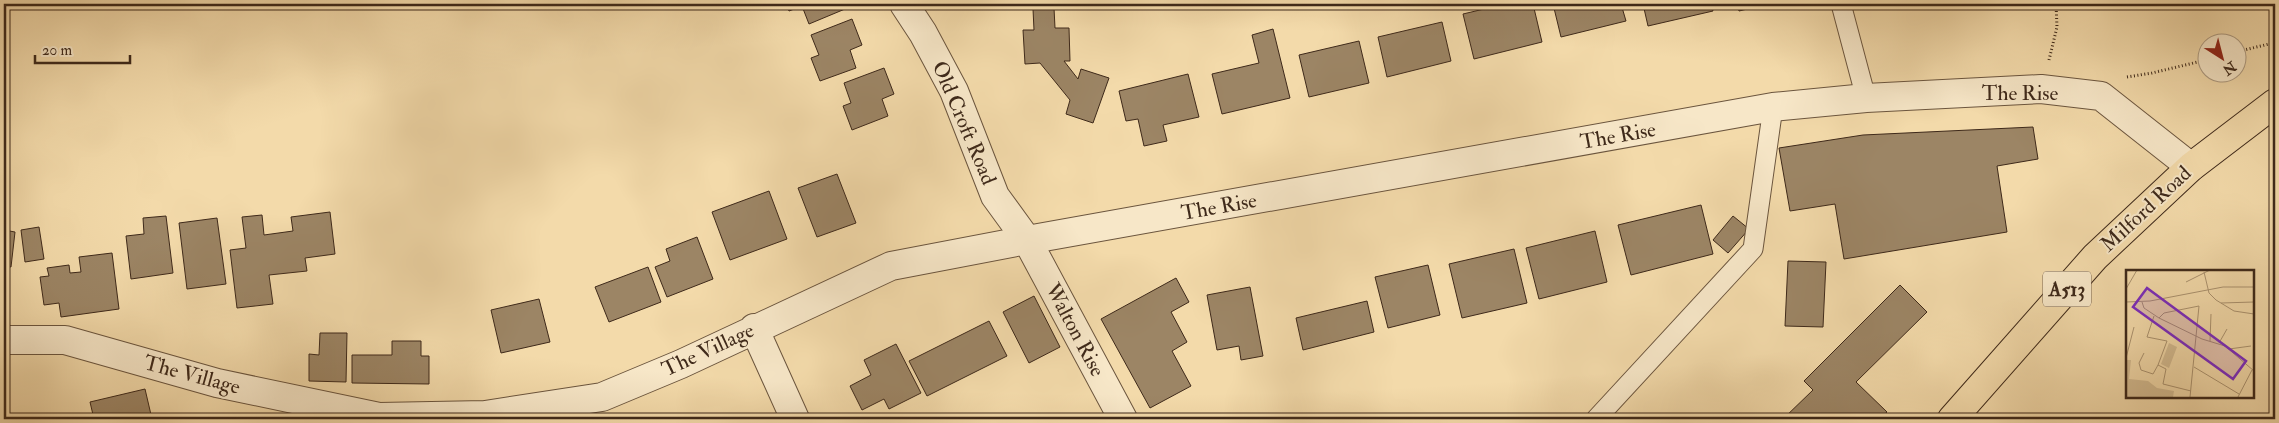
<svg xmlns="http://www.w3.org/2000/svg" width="2279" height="423" font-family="'IM FELL Double Pica',serif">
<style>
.building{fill:#9c8565;stroke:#3e291a}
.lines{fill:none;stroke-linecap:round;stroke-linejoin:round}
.service-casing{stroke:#6b553e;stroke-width:21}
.minor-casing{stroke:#6b553e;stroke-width:30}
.tertiary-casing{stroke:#6b553e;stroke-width:30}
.trunk-casing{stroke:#3e291a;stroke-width:30}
.path{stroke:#3e291a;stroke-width:3;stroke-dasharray:1 2.5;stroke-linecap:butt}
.service{stroke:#f7e7c8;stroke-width:19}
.minor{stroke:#f7e7c8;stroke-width:28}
.tertiary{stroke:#f7e7c8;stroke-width:28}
.trunk{stroke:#f3daaa;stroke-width:28}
.labels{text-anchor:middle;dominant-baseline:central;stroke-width:4;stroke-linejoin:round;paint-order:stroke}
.shield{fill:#f7e7c8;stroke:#76624e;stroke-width:1}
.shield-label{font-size:20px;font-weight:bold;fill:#3e291a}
.street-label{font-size:21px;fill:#3e291a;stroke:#f7e7c8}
.inset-road{fill:none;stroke:#ab9370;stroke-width:1}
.view{fill:#7b2cbf;fill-opacity:0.15;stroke:#7b2cbf;stroke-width:2.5}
.inset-edge{fill:none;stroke:#3e291a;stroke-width:2.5}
</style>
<rect width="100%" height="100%" fill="#f3daaa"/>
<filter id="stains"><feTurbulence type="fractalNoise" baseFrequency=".004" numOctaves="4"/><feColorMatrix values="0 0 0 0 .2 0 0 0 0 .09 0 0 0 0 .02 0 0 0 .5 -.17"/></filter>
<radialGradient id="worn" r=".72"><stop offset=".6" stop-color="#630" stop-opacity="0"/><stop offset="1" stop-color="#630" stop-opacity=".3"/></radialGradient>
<path class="building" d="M786,4H843L845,9L809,24L802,6L789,11Z
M1505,4H1533L1542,42L1474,59L1463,14Z
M1553,4H1621L1626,21L1561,37Z
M1643,4H1711L1713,11L1648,26Z
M1737,4H1768L1739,11Z
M1054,8L1055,28H1069L1070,61H1064L1078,79L1081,69L1109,78L1093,123L1066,114L1070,100L1040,63L1025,64L1023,30H1034L1033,9Z
M852,19L862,45L850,50L856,68L820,81L811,58L819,55L811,35Z
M1442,22L1451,61L1387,77L1378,37Z
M1273,29L1290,98L1222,114L1212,74L1259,63L1252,35Z
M1359,41L1369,83L1309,97L1299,55Z
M884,68L894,94L882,99L888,116L852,130L843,106L851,103L844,83Z
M1188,74L1199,117L1163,125L1167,141L1144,146L1138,119L1126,121L1119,91Z
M2033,127L2038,159L1997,166L2007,232L1844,259L1835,204L1790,211L1779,148L1863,135Z
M837,174L856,223L817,237L798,188Z
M769,191L787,239L730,260L712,212Z
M1701,205L1713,254L1631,275L1618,225Z
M330,212L335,254L305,258L307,271L269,275L273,304L237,308L230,250L246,248L242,217L262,215L264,235L293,231L291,217Z
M166,216L173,273L131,279L126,236L144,234L143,218Z
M1733,216L1749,229L1728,253L1713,240Z
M217,218L226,284L187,289L179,223Z
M39,227L44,259L25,262L21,230Z
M4,230L15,232L11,267L4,266Z
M1595,231L1607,282L1539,299L1526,248Z
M697,237L713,279L667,297L655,267L670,261L666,249Z
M1514,249L1527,303L1462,318L1449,264Z
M112,253L119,309L61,317L59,303L44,305L40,277L49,276L47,268L69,265L70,273L81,272L79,257Z
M1788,261L1826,262L1823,327L1785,326Z
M1428,265L1440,315L1388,328L1375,277Z
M648,267L661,302L609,322L595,287Z
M1176,278L1189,302L1171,312L1187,342L1172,351L1191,386L1150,408L1101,319Z
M1900,285L1927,312L1856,382L1887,412L1879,419H1783L1813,390L1804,381Z
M1250,287L1263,356L1241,360L1239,346L1217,350L1207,295Z
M1034,296L1060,347L1029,363L1003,312Z
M539,299L550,342L501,353L491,310Z
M1367,301L1374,332L1303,350L1296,318Z
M989,321L1007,356L927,396L909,361Z
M320,333H347L346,382L309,381V354L319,355Z
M392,341H421V356H429V384L352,383V355H392Z
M896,344L921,393L889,409L884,399L862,410L850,386L871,375L864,360Z
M145,389L152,419H94L90,402Z"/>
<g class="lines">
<defs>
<path id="service" d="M1841,4L1866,98
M1596,419L1753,249L1773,107"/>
<path id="minor" d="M754,328L795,419
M4,340H65L217,383L379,417L485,415L602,397L681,364L891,266L1027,240L1123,419"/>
<path id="tertiary" d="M904,4L923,33L954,91L995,196L1027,240L1773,107L1866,98L2041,89L2101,96L2191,167"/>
<path id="trunk" d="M1952,419L2095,257L2191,167L2275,103"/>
</defs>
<use href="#service" class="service-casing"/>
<use href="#minor" class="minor-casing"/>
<use href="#tertiary" class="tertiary-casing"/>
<use href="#trunk" class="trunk-casing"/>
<path class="path" d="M2236,52L2269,44L2275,40
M2049,60L2057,27L2056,4
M2127,77L2152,73L2206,60"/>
<use href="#service" class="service"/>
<use href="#minor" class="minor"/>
<use href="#tertiary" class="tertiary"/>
<use href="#trunk" class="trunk"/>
</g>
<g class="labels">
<rect class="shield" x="2043" y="271.5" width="48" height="35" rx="4"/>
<g class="shield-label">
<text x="2067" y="289">A513</text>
</g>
<g class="street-label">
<text x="2020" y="93">The Rise</text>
<text transform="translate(964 123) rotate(67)">Old Croft Road</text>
<text transform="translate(1618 136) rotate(-10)">The Rise</text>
<text transform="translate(1219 207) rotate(-10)">The Rise</text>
<text transform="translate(2146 209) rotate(-43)">Milford Road</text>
<text transform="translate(1075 330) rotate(62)">Walton Rise</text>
<text transform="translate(708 350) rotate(-25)">The Village</text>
<text transform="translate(192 375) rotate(15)">The Village</text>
</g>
</g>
<g transform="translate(2126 270)">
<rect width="128" height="128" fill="#f3daaa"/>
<path d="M43,73L51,77L43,98L35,94ZM0,90H5L3,109L22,111L31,118L48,121L47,127H0Z" fill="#d4bc92"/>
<path class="inset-road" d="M78,2L83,23L90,30L108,41L128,44M60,12L84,0M0,19L11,0M0,32L24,31L97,17H128M16,32L18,38L33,48L76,69L99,76L128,101M95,33L128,32M28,46L21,67L41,71L32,95L40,99L37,114L65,121M33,48L38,43L73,36L64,127M84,71L85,44M93,73L101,59M103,79L125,76M18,83L13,93L15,100L27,104L32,95M0,88L8,57M68,97L113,124M112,127L126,100"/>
<path class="view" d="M21,18L120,91L107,109L7,37Z"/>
<rect width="128" height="128" class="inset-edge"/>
</g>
<rect width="2279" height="423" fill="none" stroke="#f3daaa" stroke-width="20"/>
<rect x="5" y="5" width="2269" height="413" fill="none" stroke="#3e291a" stroke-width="2.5"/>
<rect x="10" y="10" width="2259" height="403" fill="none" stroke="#3e291a"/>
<g transform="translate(2222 58) rotate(144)"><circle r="24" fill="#f7e7c8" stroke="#ad9b82"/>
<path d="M0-4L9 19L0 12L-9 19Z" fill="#8f2418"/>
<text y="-8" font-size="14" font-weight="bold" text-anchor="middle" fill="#3e291a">N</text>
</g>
<path d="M35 55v8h95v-8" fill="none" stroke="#3e291a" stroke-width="2.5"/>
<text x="42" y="55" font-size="15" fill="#3e291a" stroke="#f7e7c8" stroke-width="4" paint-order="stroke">20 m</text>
<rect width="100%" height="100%" filter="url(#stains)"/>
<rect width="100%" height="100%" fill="url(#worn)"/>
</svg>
